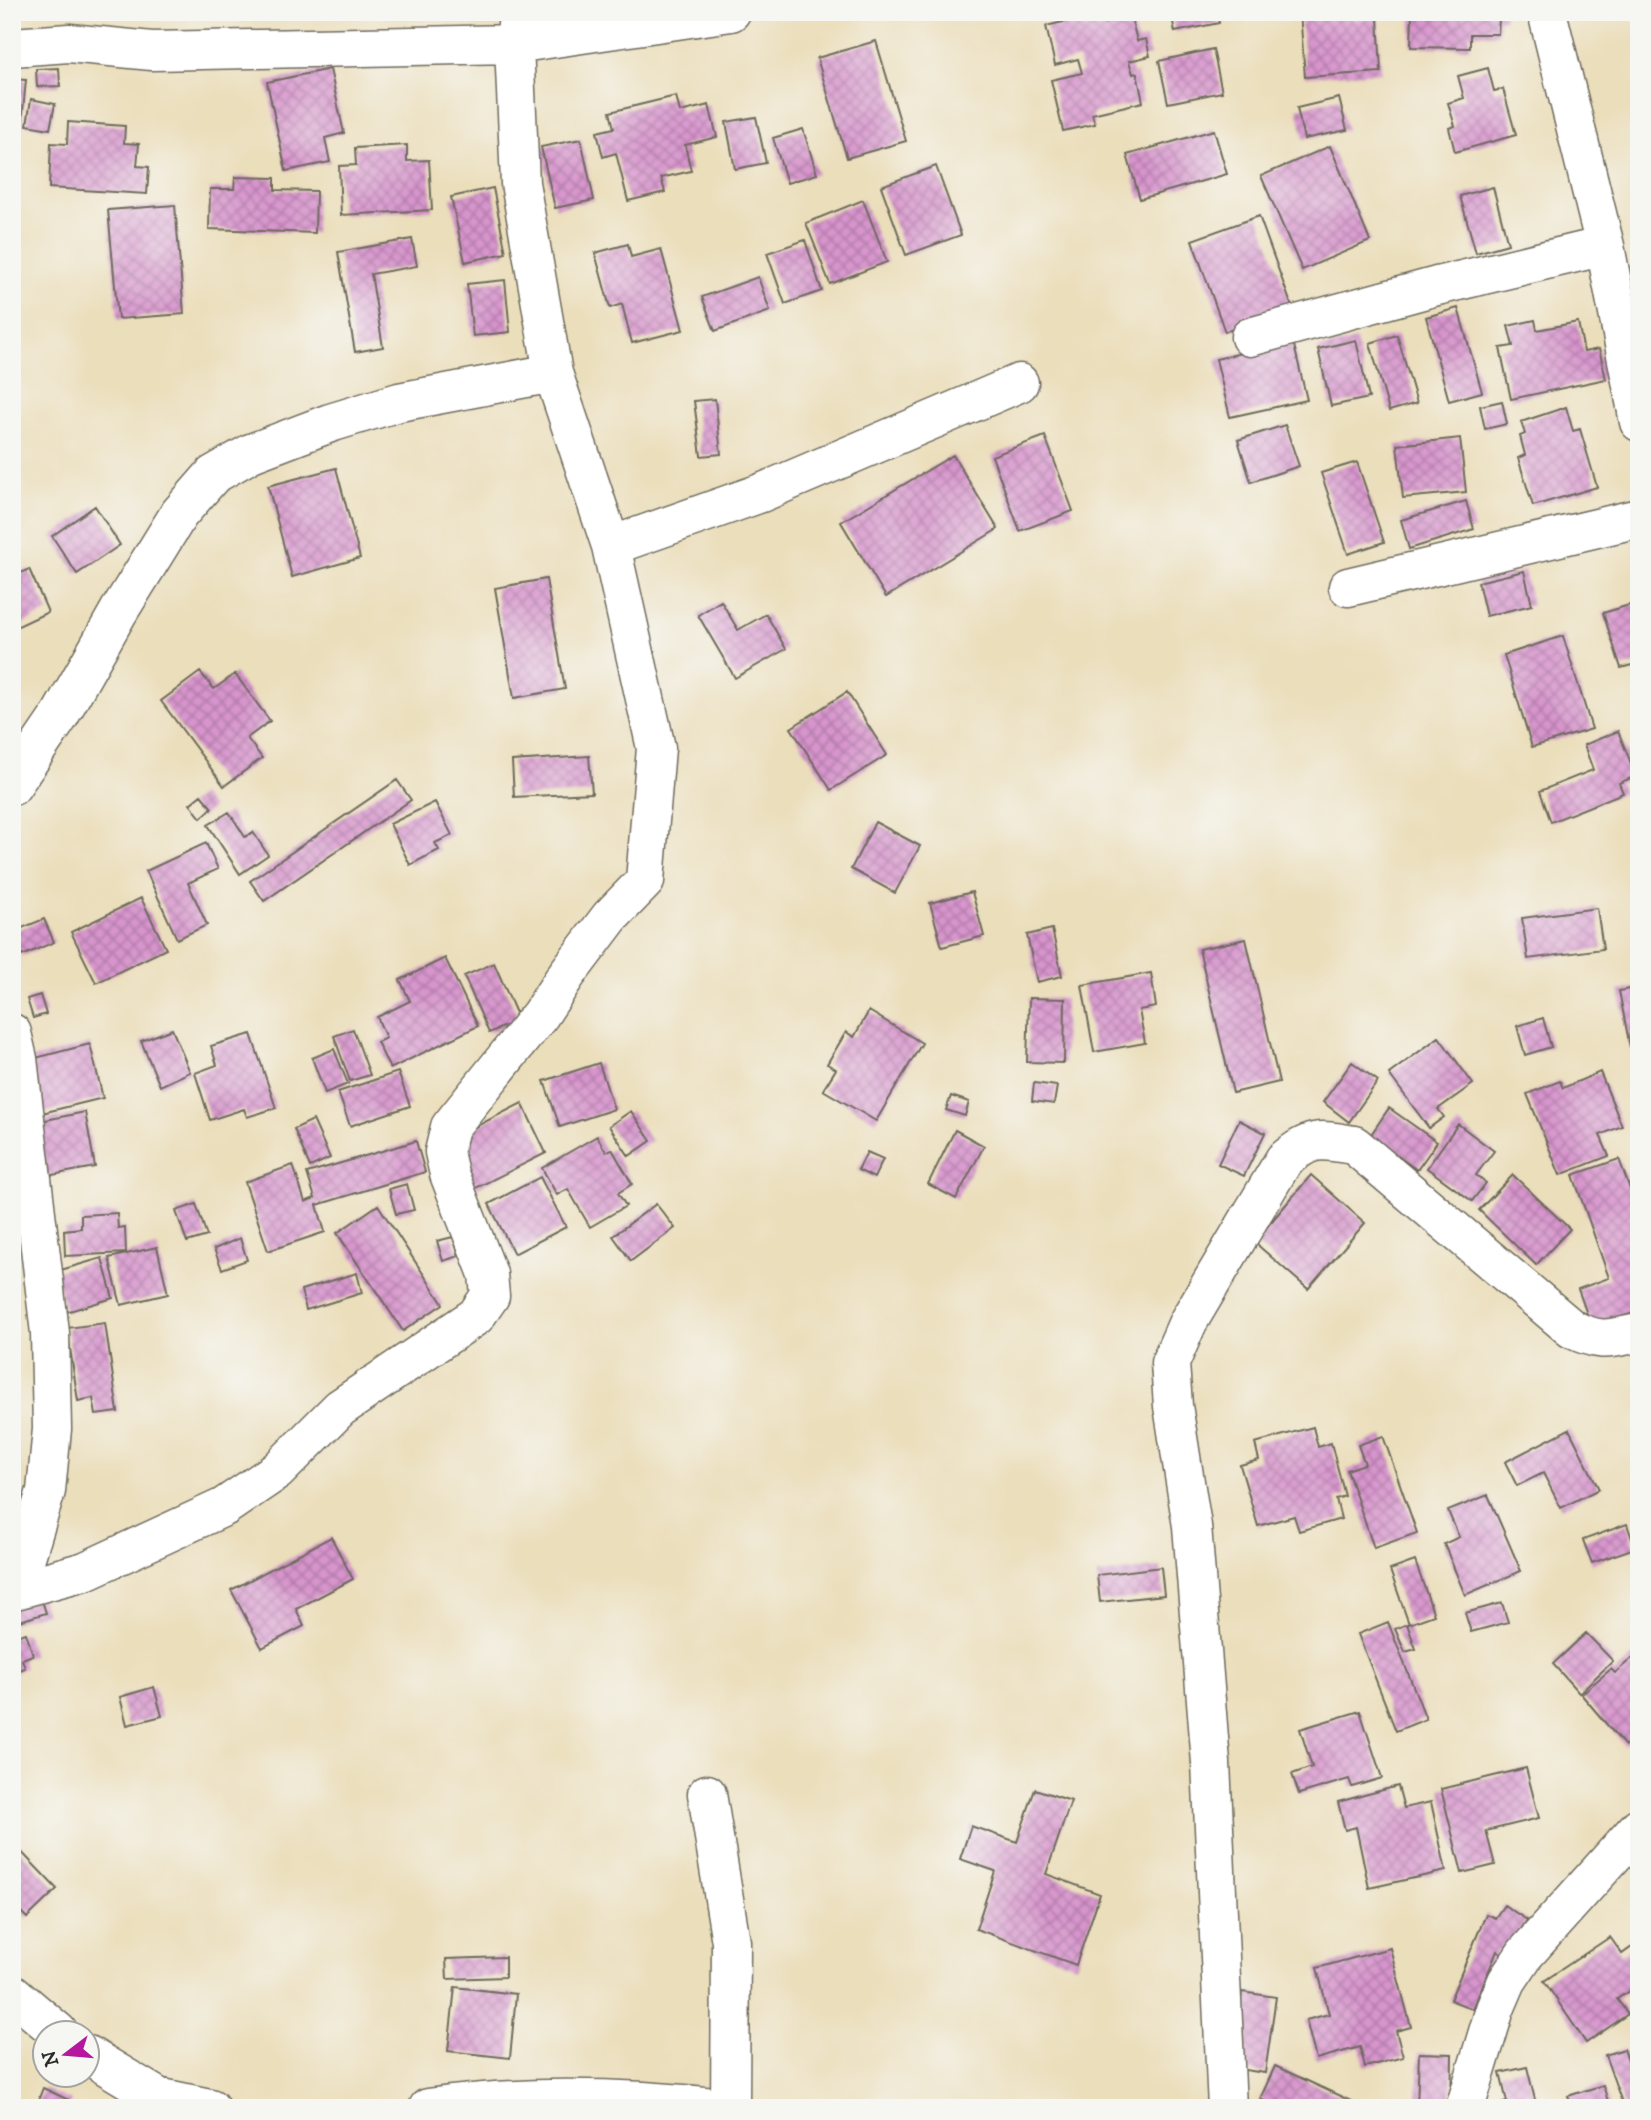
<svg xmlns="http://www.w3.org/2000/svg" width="1651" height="2120" font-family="'IM FELL DW Pica',serif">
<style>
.building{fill:url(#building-cross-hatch)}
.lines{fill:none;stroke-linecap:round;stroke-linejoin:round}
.minor-casing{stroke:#6e6a5d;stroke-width:41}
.minor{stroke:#fff;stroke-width:38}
</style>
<defs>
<pattern id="building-cross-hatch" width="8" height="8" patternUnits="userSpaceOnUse" patternTransform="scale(1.75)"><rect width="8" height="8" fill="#d895cd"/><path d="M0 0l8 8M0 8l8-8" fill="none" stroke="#af7aa7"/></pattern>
</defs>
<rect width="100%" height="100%" fill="#f6f6f2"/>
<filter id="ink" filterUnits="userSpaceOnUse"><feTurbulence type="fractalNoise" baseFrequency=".0143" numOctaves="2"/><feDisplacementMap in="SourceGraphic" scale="14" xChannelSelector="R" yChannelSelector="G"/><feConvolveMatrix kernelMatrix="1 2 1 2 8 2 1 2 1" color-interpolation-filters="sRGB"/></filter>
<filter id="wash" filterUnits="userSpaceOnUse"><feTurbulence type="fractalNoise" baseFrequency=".00686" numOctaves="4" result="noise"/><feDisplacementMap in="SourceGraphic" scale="28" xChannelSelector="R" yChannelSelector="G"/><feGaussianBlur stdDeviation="1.57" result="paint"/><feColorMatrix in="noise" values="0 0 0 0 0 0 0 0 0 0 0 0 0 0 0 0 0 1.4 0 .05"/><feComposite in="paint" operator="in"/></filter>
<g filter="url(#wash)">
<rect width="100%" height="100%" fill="#ebdebb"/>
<g id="blocks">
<path class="building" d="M1171,12H1217L1219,23L1175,32Z
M1300,12H1352L1353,19L1378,17L1381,72L1305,77Z
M1412,12H1505V19H1499L1498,34H1470V48L1411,47Z
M1101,13L1104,23L1131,17L1137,41L1146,39L1150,56L1129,61L1133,74L1137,73L1143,102L1092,114L1095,124L1063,131L1051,80L1082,73L1078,59L1055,65L1046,26Z
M876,41L906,141L847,158L817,58Z
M1213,49L1222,92L1168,103L1159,61Z
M59,68L60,86L37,87L36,69Z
M1488,68L1494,91L1503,89L1516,135L1455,152L1449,128L1455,126L1448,103L1464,98L1458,76Z
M330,69L344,133L325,138L330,162L286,171L267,82Z
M12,79L26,80L14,204H12Z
M676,96L680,112L709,105L717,137L685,145L691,171L661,178L665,192L628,201L616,153L603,157L597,132L614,128L610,112Z
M1339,98L1347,130L1304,139L1297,108Z
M31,99L55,104L50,129L27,125Z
M756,117L766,163L735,169L726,122Z
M68,122L125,126L124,143L139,144L137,166L149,167L147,194L49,188L51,143L67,144Z
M803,129L817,174L787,183L773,138Z
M1214,130L1227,174L1140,199L1127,155Z
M581,139L594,200L555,208L541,147Z
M407,145V161L429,160L432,210L341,215L339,166L356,165L355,148Z
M1330,146L1370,241L1302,270L1261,176Z
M936,166L961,235L906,255L881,186Z
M235,177L275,178V190L316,191L315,233L209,229L210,189H234Z
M1493,187L1508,244L1476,253L1460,196Z
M493,188L506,253L465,262L451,197Z
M863,200L887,262L830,284L806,223Z
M175,205L184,314L118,319L108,210Z
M1259,216L1292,307L1225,332L1192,240Z
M412,239L417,266L371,274L383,347L355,352L338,252Z
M805,240L822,291L785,304L767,253Z
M628,244L631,257L661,249L683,330L632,343L622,304L610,308L595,253Z
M758,277L770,311L715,331L702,297Z
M505,280L510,332L473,336L467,284Z
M1458,308L1482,392L1449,401L1426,317Z
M1535,320L1537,330L1578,322L1584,352L1599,349L1606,379L1511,399L1500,348L1513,346L1508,326Z
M1397,335L1417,403L1389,411L1370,343Z
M1356,340L1369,398L1331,406L1318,349Z
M1293,341L1307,400L1230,417L1216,359Z
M715,399L721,454L701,456L694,401Z
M1502,401L1507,424L1485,429L1480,406Z
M1566,407L1573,431L1580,429L1597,487L1533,506L1518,458L1525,455L1520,436L1525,434L1521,422Z
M1285,425L1299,466L1251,482L1238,440Z
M1045,436L1073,511L1020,531L992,456Z
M1460,438L1466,492L1403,498L1397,445Z
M953,455L998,529L886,597L841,522Z
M1357,462L1384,542L1348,554L1321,473Z
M336,468L360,558L292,577L268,486Z
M1466,501L1474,529L1409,549L1401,520Z
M95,506L120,545L77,574L52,536Z
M29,569L48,612L12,629V577Z
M1524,571L1532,605L1486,616L1478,582Z
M546,579L565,689L514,698L495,588Z
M721,601L738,630L766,614L786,649L735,678L698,615Z
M1639,602V663L1621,668L1603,613Z
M1563,636L1592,729L1532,747L1504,655Z
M200,672L214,689L235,674L270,721L247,738L262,758L224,786L161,701Z
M847,692L887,755L831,790L791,728Z
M1618,731L1636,776L1619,783L1623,793L1551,822L1540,791L1593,770L1584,745Z
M589,756L592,793L514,797L512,761Z
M397,780L411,800L264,901L250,881Z
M201,795L212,808L201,818L190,804Z
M435,802L452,835L435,843L439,850L410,865L390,824Z
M229,812L245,837L253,832L268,855L240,874L208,825Z
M875,822L920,846L895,893L851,869Z
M206,843L218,869L188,883L207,925L177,939L146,871Z
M972,892L984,936L942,947L930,903Z
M141,898L166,949L96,983L71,932Z
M1597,908L1603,949L1528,959L1522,918Z
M44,919L54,942L22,956L12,932Z
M1052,929L1062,976L1037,982L1027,935Z
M1246,939L1279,1082L1233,1093L1199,949Z
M445,958L478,1026L390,1069L377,1042L386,1038L377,1017L410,1001L400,980Z
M494,963L519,1020L489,1033L464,976Z
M1151,973L1156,1007L1139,1010L1145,1043L1094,1052L1082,985Z
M1639,987V1045L1630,1047L1619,991Z
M40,995L46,1014L33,1018L27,999Z
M1029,998L1065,999L1064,1063L1027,1062Z
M869,1011L922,1043L876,1121L823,1090L836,1069L827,1064L846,1032L854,1037Z
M1543,1018L1551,1047L1525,1055L1517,1026Z
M172,1029L190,1072L160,1086L141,1041Z
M353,1029L370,1075L350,1081L334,1036Z
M251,1034L276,1108L247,1117L244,1109L210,1120L195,1073L217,1065L211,1046Z
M1439,1037L1473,1084L1438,1109L1444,1117L1429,1128L1389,1074Z
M90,1044L103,1098L38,1114L24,1061Z
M334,1049L348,1084L325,1093L312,1058Z
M1352,1062L1378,1081L1349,1122L1323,1102Z
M599,1063L614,1109L560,1127L544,1081Z
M398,1072L410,1106L350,1126L338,1092Z
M1600,1072L1622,1126L1600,1135L1609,1156L1560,1175L1527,1094L1560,1081L1563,1088Z
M1034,1083L1057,1086L1054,1104L1032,1101Z
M951,1096L969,1102L965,1116L946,1110Z
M522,1103L546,1153L474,1189L449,1140Z
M1389,1108L1437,1142L1417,1170L1370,1136Z
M631,1111L651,1141L629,1156L609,1126Z
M85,1112L95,1167L41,1177L31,1123Z
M313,1120L330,1158L310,1167L294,1129Z
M1239,1120L1265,1133L1244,1176L1218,1164Z
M1458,1124L1494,1151L1476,1175L1486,1183L1472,1201L1427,1168Z
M1639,1127V1152L1638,1153L1631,1130Z
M955,1130L984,1146L956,1199L928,1184Z
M597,1136L606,1152L612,1149L632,1184L618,1193L626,1206L590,1227L568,1189L557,1195L542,1168Z
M416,1141L425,1172L317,1205L325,1232L268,1251L245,1182L293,1165L305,1202L315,1198L307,1173Z
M867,1152L883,1159L874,1178L858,1170Z
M1619,1159L1639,1214V1311L1592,1328L1578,1289L1609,1278L1573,1175Z
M1311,1175L1365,1223L1308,1289L1254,1242Z
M1513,1175L1570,1229L1536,1265L1479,1210Z
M540,1177L566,1227L514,1254L489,1204Z
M407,1184L414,1210L396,1214L389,1189Z
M196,1204L207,1236L187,1242L176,1211Z
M656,1204L675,1228L631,1261L613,1236Z
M378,1205L443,1304L403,1331L337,1233Z
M117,1213L118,1228L125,1227L126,1253L65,1256L64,1230L81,1228V1215Z
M453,1237L459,1256L443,1261L437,1241Z
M240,1238L247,1260L222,1269L214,1249Z
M157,1247L168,1294L121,1305L109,1258Z
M102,1258L113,1298L66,1312L54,1272Z
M357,1273L362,1293L306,1310L301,1290Z
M105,1323L118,1412L96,1415L93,1398L78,1401L67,1328Z
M1313,1427L1318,1447L1331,1443L1345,1496L1336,1499L1341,1519L1299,1531L1294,1516L1258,1526L1240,1465L1259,1460L1255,1443Z
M1569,1429L1599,1489L1561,1508L1543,1473L1517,1486L1505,1462Z
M1383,1436L1417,1533L1374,1548L1347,1470L1365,1464L1358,1445Z
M1488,1495L1521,1571L1465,1595L1444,1544L1459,1537L1448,1511Z
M1627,1524L1635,1548L1592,1563L1583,1540Z
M331,1537L353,1579L296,1609L304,1626L262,1648L231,1590Z
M1415,1561L1434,1615L1409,1624L1390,1570Z
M1161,1567L1164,1595L1100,1602L1097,1575Z
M39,1591L46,1613L13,1623L12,1598Z
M1502,1603L1508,1622L1471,1632L1465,1613Z
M1388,1622L1426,1719L1396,1731L1358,1634Z
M1407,1624L1416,1649L1405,1652L1395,1629Z
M26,1633L33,1655L22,1659L25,1668L12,1673V1637Z
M1586,1633L1613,1661L1579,1693L1553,1664Z
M1639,1652V1735L1625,1746L1581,1694L1611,1669L1615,1673Z
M154,1687L162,1716L127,1725L120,1697Z
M1360,1711L1382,1778L1352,1787L1349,1779L1299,1794L1292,1774L1312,1767L1300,1729Z
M1526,1768L1539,1818L1486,1831L1495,1865L1462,1873L1441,1789Z
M1398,1786L1404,1808L1431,1802L1446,1871L1369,1888L1356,1827L1345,1830L1338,1802Z
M1035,1789L1071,1801L1046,1874L1100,1894L1076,1965L976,1929L995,1871L960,1859L971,1826L1017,1842Z
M12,1842L57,1889L27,1918L12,1903Z
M1504,1905L1527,1920L1504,1956L1497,1951L1473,2009L1450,2000L1486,1914L1495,1918Z
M1610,1937L1622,1954L1639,1942V1984L1617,1999L1628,2014L1586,2043L1544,1981Z
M1390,1948L1411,2027L1396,2031L1403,2057L1365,2067L1360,2047L1316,2059L1306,2020L1329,2014L1317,1968Z
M505,1957V1977L447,1979L446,1959Z
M455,1987L516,1994L510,2058L448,2051Z
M1242,1992L1276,1997L1265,2073L1232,2068Z
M1624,2049L1639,2091V2108H1624L1605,2055Z
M1419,2053L1452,2054L1451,2108H1417Z
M1275,2066L1353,2102L1350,2108H1279L1260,2099Z
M1527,2067L1537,2108H1489L1507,2102L1500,2073Z
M1603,2085L1610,2108H1572L1568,2096Z
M43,2088L71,2101L68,2108H35Z"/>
</g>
</g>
<g filter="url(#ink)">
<use href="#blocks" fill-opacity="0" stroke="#6e6a5d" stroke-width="2"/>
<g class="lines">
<defs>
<path id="minor" d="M1547,12L1605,246L1639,422
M12,47L69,43L152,51L514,44L731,12
M1250,337L1437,286L1605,246
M611,546L761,493L1019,383
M1348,587L1639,518
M12,786L59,717L119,611L179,514L213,475L251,453L330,423L399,402L553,373
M12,1033L18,1059L50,1333L52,1429L46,1491L26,1557L12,1574
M12,1591L85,1571L224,1507L277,1471L340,1408L476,1316L490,1296L488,1274L449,1174L444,1152L450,1127L540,1015L567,974L610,917L645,881L656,748L611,546L553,373L520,183L514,44L519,12
M707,1794L731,1942L730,2108
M12,1993L58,2032
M88,2055L158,2097L210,2108
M428,2108C526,2094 626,2097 725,2108
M1227,2108L1211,1763L1192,1526L1173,1406L1170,1363L1188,1322L1284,1160C1312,1137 1318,1139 1354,1145L1572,1329C1600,1343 1609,1339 1639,1333
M1465,2108L1495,2009L1507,1981L1525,1954L1639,1827"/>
</defs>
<use href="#minor" class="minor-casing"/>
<use href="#minor" class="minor"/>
</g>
</g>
<rect width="1651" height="2120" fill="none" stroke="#f6f6f2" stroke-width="42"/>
<g transform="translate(66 2054) rotate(254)"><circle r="33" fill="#f6f6f2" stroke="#a5a5a2" stroke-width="2"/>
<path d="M0-5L12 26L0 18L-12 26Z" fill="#b5179e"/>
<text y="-10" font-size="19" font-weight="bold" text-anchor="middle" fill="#2b2b2b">N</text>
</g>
</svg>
